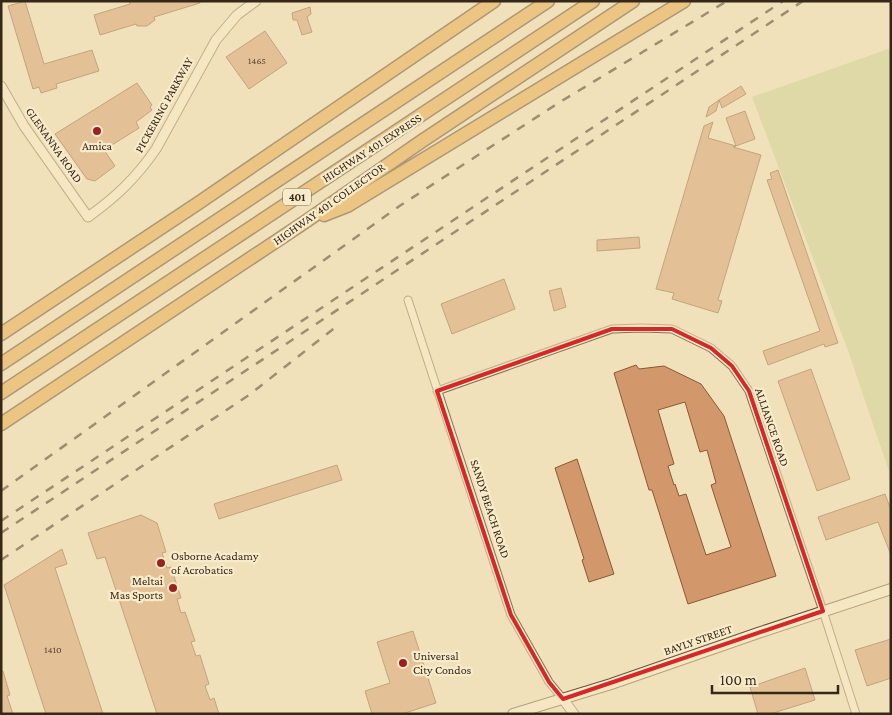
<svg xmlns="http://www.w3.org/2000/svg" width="892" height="715" font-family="'Crimson Pro',serif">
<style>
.green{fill:#c7cf8e}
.building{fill:#d2986c;stroke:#895937;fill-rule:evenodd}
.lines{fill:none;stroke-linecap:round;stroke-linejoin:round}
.minor-casing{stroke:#897053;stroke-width:9}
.tertiary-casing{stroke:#897053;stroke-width:11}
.secondary-casing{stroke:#6a5137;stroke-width:12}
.motorway-casing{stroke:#553e28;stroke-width:15}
.minor{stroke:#fbeecd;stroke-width:7}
.tertiary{stroke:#fbeecd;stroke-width:9}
.secondary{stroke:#fbeecd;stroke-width:10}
.motorway{stroke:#e9a241;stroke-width:12}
.rail{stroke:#362819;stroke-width:2.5;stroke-dasharray:9 9;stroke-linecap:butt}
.marked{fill:none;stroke:#d62828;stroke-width:4;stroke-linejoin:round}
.poi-dot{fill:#9c201f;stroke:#f8ebca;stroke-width:2}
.labels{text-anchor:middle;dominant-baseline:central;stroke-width:4.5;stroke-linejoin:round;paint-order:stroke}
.number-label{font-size:10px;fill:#5d442e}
.shield{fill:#f8ebca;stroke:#70624e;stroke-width:1}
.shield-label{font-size:11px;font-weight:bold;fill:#362819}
.street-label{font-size:12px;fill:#362819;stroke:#f8ebca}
.poi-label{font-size:12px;fill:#362819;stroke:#f8ebca;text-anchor:start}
</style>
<rect width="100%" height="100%" fill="#f1e1ba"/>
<path class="green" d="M891,48V477L847,348L752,97Z"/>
<path class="building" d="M25,1L44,64L92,50L99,71L56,84L57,88L41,93L39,87L33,89L8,6Z
M129,1H200V3L154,17L155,20L147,26H137L136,24L100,35L94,15L130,4Z
M310,7L311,14L307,17L312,32L302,35L297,20H293L292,13Z
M265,31L287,63L249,89L226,57Z
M137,83L152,105L150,107L152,110L136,122L139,128L104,150L115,166L95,181L87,179L55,134Z
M741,86L746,94L722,108L719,100Z
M719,100L716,111L706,117L709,107Z
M745,111L755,139L733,147L761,155L718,300L722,301L718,313L672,299L674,293L656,289L704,126L713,122L708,138L736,146L726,118Z
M778,170L838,343L825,347L824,344L768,365L763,351L820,331L767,180L772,179L770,173Z
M639,237L640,248L597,251V240Z
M504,279L515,309L452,334L441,304Z
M561,288L566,307L554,311L549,291Z
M636,365L639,369L664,366L701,384L724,416L776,576L688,604L652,490H649L614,373ZM685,402L700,452L707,450L716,483L711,485L731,547L706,555L686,494L679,496L675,484L674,485L668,466L674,464L658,410Z
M811,369L850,479L817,491L778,381Z
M577,459L614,574L589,582L582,560L584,559L555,468Z
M337,465L342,480L219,519L214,504Z
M885,494L891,510V555L878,522L826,540L818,517Z
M141,515L157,523L166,552L162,553L167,568L171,567L181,598L177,599L181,613L185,612L195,641L191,642L196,656L200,655L209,684L205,686L210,700L214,698L219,714H157L105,557L97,559L88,533Z
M62,549L67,564L55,568L103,714H46L4,585Z
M413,631L436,703L402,714H372L365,691L390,683L377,642Z
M891,639V678L867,686L855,650Z
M805,668L815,700L770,714H758L750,687Z
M1,671H3L10,695L7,696L13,714H1Z"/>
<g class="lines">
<defs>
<path id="minor" d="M408,300L511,615L549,682L563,699
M437,391L612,329L642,328L672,329L711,348L732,366L749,391L823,611L856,714"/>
<path id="tertiary" d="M1,86L24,126L88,217C116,197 136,178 156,149L216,40L237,15L256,1
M563,699L574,714"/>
<path id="secondary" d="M513,714L611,684L758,633L891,589"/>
<path id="motorway" d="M324,215L347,206L684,1
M1,334L197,204L494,1
M1,364L548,1
M1,393L593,1
M1,424L305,222L422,141L633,1"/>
</defs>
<use href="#minor" class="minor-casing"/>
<use href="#tertiary" class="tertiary-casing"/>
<use href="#secondary" class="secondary-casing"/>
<use href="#motorway" class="motorway-casing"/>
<use href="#minor" class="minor"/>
<use href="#tertiary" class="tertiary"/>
<use href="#secondary" class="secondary"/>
<use href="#motorway" class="motorway"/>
<path class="rail" d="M1,491L401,205L560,102L727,1
M1,521L783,1
M1,533L803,1
M1,560L249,395L337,326"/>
</g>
<path d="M0 0H892V715H0ZM612,329H672L711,348L732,366L749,391L823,611L563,699L549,682L511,615L437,391Z" fill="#f1e1ba" fill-opacity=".55" fill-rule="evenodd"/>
<path class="marked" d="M612,329H672L711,348L732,366L749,391L823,611L563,699L549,682L511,615L437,391Z"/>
<g class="poi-dot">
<circle cx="97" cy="131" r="5"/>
<circle cx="161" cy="563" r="5"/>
<circle cx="173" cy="588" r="5"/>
<circle cx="403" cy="663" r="5"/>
</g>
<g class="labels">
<g class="number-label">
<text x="257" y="60">1465</text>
<text x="53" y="649">1410</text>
</g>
<rect class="shield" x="283" y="188.5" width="28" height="17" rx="4"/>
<g class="shield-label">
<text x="297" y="197">401</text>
</g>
<g class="street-label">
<text transform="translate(164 105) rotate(-61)">PICKERING PARKWAY</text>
<text transform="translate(54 145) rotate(55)">GLENANNA ROAD</text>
<text transform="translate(372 148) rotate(-33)">HIGHWAY 401 EXPRESS</text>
<text transform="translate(329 204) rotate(-35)">HIGHWAY 401 COLLECTOR</text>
<text transform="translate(772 427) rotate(71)">ALLIANCE ROAD</text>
<text transform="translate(490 509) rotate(72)">SANDY BEACH ROAD</text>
<text transform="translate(698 640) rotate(-19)">BAYLY STREET</text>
</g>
<g class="poi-label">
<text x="97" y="146" text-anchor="middle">Amica</text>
<text x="171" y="556">Osborne Acadamy<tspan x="171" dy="14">of Acrobatics</tspan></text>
<text x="163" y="581" text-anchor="end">Meltai<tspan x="163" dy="14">Mas Sports</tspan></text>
<text x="413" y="656">Universal<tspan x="413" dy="14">City Condos</tspan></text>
</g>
</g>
<rect width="892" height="715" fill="none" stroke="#362819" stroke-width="5"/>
<path d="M712 685v8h126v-8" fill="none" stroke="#362819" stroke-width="2.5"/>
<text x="720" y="685" font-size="15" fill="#362819" stroke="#f8ebca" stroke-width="4" paint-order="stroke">100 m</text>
</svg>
